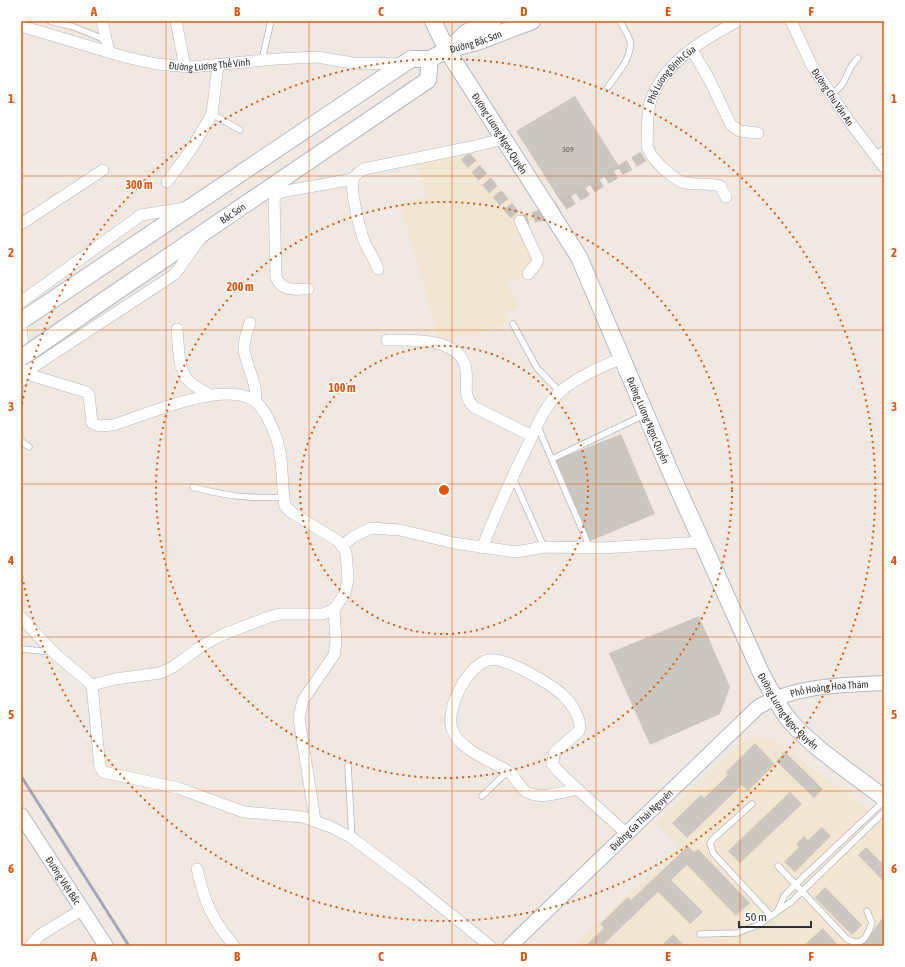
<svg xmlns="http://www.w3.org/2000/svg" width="905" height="967" font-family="'Asap Condensed',sans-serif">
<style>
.education{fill:#f0e6d1}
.building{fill:#cbc7bf}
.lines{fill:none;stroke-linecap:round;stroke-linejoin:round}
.minor-tunnel{stroke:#c8c4bd;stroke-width:11;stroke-dasharray:11 5.5;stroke-linecap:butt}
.service-casing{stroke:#b4b7c1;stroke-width:7}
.minor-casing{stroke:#b4b7c1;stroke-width:12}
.tertiary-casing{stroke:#b4b7c1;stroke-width:16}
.secondary-casing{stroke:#b4b7c1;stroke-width:18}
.service{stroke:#fff;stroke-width:5.5}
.minor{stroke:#fff;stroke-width:11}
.tertiary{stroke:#fff;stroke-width:14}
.secondary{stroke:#fff;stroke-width:16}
.rail{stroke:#a3a6b8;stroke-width:3}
.secondary-bridge-casing{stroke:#b4b7c1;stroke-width:18;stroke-linecap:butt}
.secondary-bridge{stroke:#fff;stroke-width:16}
.grid{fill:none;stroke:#df570e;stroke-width:1;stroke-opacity:0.55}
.ring{fill:none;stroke:#df570e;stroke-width:2;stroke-dasharray:2 4}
.labels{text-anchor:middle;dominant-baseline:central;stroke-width:3;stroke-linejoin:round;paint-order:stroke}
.number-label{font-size:8px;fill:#555452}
.street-label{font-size:10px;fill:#2e2e2e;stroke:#fff}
.centre{fill:#df570e;stroke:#fff;stroke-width:2}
.ring-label{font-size:12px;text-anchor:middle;font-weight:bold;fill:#df570e;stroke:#fff;stroke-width:3;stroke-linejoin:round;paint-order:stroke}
.neatline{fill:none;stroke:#df570e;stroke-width:1.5}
.grid-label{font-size:13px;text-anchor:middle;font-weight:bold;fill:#df570e}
</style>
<rect width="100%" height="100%" fill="#efe9e1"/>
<path class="education" d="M472,152L488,175L506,194L521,216L539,209L543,217L525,224L544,268L537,273L527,277L506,282L518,307L504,312L509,322L489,331L440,340L400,204L427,196L417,163Z
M756,736L775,740L884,823V840L882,842L884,844V941L880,946H572L680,846L656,823L745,740Z"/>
<path class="building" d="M575,96L620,168L561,202L516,131Z
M621,434L655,514L590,541L556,460Z
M699,616L730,687L720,714L650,745L609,653Z
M755,743L775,764L748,791L742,785L687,838L672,823L701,795L704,798L728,775L726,772Z
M785,752L823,789L814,798L776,761Z
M790,792L802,804L740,863L728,851Z
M822,827L831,836L795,872L784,862L799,847L796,844L804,836L808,840Z
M688,846L694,852L698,849L750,903L736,916L687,865L671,880L703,912L690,924L658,892L602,946H585L604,928L600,924L628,897L631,900Z
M866,847L884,865V882L858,855Z
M825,887L862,925L852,935L815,898Z
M884,916V941L880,946H862Z
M823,928L839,946H803Z
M673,934L685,946H661Z"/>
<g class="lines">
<path class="minor-tunnel" d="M465,156L520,221L550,213L649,153"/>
<defs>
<path id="service" d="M50,21L74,27L106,40
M262,60L271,21
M608,87C616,75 633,57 630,41C628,34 623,27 620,21
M831,94C849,84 844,71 858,58
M212,114L240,130
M874,155L884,149
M513,324L537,368L560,392
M537,425L590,548
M21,441L29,447
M552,459L644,415
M513,478L544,547
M193,487C225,496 250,499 283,497
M21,649L53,652
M348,766L352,838
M482,796L508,771
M752,804L713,839L710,843L713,853L771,916
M778,866L847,939C863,948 867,936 872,923L867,911
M778,910L784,896L796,884L884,801
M700,934L737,933L758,925L791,902L884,812"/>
<g id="minor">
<path d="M102,21L109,52"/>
<path d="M176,21L185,67"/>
<path id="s1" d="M791,21L811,64L849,121L884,167"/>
<path id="s2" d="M21,26L125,57L156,64L191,67L276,59L317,57L353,63L402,64"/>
<path d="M692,50L709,79L731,125L740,131L758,133"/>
<path d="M167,182L190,151L212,114L218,65"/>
<path id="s3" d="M726,197L720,186C710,183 698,185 686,183C674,181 650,158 647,146C648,132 646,113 651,100C664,62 704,39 738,21"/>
<path d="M520,221L538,259L536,264L528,274"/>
<path d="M21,224L103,170"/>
<path d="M378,269C375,261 371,254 367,247C361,237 350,190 353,180C354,175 360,172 364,169L471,147L503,139"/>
<path d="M308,289C294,289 282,292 276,277L274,196L281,192L353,179"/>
<path d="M21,302L141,215L185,208"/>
<path d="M250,323C247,332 243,341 244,350C247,369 257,381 256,402"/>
<path d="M21,327L25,361L21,381"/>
<path d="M177,329C179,344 177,370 189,381C194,387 203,390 210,395"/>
<path d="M387,340C411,340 462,337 466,370C468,385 462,396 474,407L532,436"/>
<path d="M24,373L86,392L89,395L92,423L99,426L113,425C146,415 227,378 256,402C265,410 272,426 276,437C284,458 281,484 285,506L291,512L338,541L346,552L348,579L345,594L334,609L323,614H280L266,618L222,635L203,645L173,667L160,673L115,679L92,685"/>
<path d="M24,373L175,274L200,239"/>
<path d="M342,546L353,537L371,528L400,530L454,543L516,552L544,547L602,548L702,542"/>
<path d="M482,548C496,513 511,479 528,445C537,426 545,405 561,391C579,376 601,367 622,358"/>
<path d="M21,617L53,652L92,685L100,767L103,772L178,788L244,812L303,817L331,827L352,838L412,883L490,946"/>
<path d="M577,789C562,792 541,800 527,792C521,789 517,781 513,776C508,770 500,767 493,763C479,756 457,745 452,729C445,709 468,664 489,660C505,656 552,685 564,696C571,703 583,721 579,731L555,752L552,764L563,776L627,834"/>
<path d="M315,820L299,718L303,700L334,655L336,642L334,609"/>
<path d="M197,869C205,904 212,919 234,946"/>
<path d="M30,946L40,935L83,909"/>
</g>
<g id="tertiary">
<path id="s4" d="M21,815L106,946"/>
<path id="s5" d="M510,946L758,707C796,685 841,685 884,683"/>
</g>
<g id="secondary">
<path id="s6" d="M433,21L447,50L579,257L670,471L762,675C771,690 779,709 791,722C814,749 855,775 884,798"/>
<path d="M450,48L467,32L493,21"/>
<path id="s7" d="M106,299L428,80L430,59"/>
<path id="s8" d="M21,321L411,59H430L447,50L480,41L532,21"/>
</g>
</defs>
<use href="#service" class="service-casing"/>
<use href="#minor" class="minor-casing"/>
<use href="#tertiary" class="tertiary-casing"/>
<use href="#secondary" class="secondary-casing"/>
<use href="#service" class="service"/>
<use href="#minor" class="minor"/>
<use href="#tertiary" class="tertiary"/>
<use href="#secondary" class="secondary"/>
<path class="rail" d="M21,776L129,946"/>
<defs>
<path id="secondary-bridge" d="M21,358L106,299"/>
</defs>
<use href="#secondary-bridge" class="secondary-bridge-casing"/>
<use href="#secondary-bridge" class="secondary-bridge"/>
</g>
<path class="grid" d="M166,21V946M309,21V946M452,21V946M596,21V946M740,21V946M21,176H884M21,330H884M21,484H884M21,637H884M21,791H884"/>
<g class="ring">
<circle cx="444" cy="490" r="144"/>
<circle cx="444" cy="490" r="288"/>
<path d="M22 404A431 431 0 1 1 22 576"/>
</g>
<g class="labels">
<g class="number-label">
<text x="568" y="149">309</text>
</g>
<g class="street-label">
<text stroke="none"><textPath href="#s8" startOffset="538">Đường Bắc Sơn</textPath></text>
<text stroke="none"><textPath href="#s2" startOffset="194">Đường Lương Thế Vinh</textPath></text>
<text stroke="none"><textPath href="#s3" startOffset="181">Phố Lương Định Của</textPath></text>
<text stroke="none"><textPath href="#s1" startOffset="87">Đường Chu Văn An</textPath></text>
<text stroke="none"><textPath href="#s6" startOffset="131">Đường Lương Ngọc Quyến</textPath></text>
<text stroke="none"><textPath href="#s7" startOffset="153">Bắc Sơn</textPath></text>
<text stroke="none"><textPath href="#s6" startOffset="455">Đường Lương Ngọc Quyến</textPath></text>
<text stroke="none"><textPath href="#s5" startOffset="419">Phố Hoàng Hoa Thám</textPath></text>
<text stroke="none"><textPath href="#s6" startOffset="779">Đường Lương Ngọc Quyến</textPath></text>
<text stroke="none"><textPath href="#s5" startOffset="182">Đường Ga Thái Nguyên</textPath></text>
<text stroke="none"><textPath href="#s4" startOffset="78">Đường Việt Bắc</textPath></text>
</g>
</g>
<circle cx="444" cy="490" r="6" class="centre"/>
<g class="ring-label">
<text x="139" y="189">300 m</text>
<text x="240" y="291">200 m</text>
<text x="342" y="392">100 m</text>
</g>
<rect width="905" height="967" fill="none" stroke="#ffffff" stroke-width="44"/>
<path d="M739 921v6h72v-6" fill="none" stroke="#2e2e2e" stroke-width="2"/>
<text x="745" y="921" font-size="12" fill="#2e2e2e" stroke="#ffffff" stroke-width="3" paint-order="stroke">50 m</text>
<rect x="22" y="22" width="861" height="923" class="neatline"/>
<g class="grid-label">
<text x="94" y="16">A</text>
<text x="237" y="16">B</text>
<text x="381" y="16">C</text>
<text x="524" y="16">D</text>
<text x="668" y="16">E</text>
<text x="811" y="16">F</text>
<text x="11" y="103">1</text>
<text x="894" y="103">1</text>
<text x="11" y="257">2</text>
<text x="894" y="257">2</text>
<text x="11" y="411">3</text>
<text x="894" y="411">3</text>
<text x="11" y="565">4</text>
<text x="894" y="565">4</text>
<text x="11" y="719">5</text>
<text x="894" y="719">5</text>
<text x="11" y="873">6</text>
<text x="894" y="873">6</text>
<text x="94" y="961">A</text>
<text x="237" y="961">B</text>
<text x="381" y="961">C</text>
<text x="524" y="961">D</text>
<text x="668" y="961">E</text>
<text x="811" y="961">F</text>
</g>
</svg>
